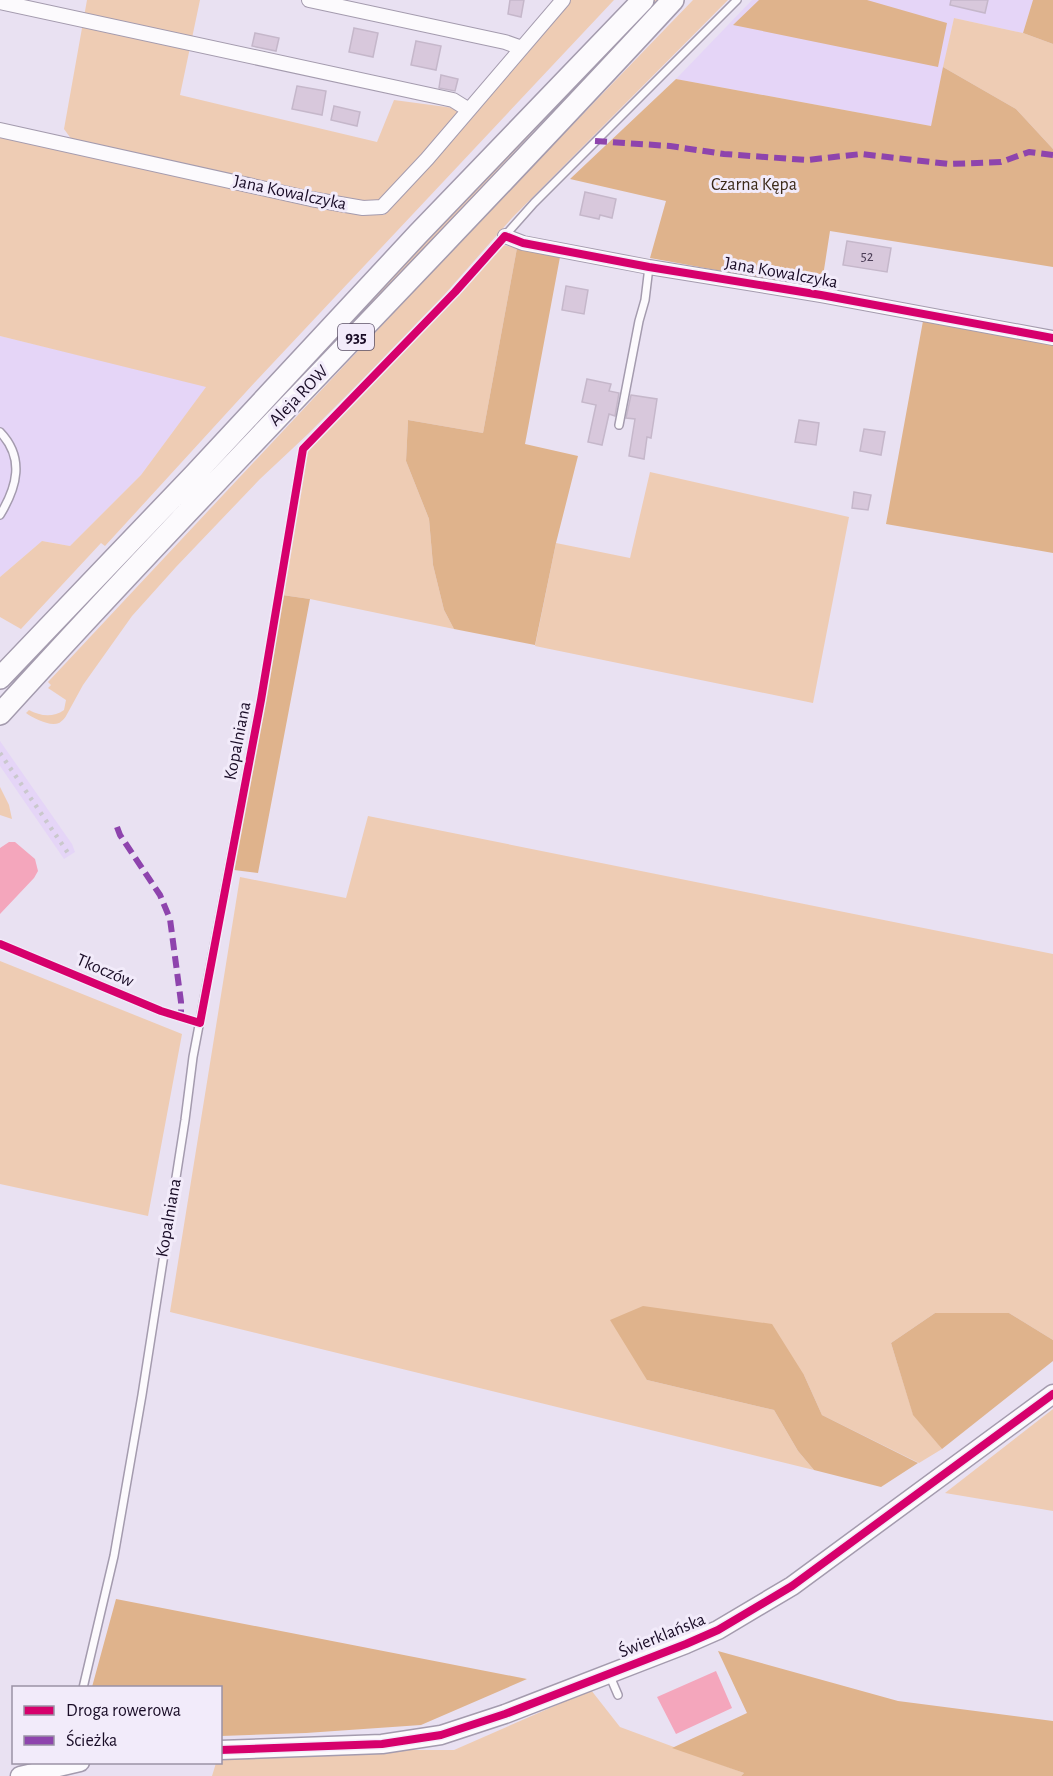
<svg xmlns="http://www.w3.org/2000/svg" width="1053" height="1776" font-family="'Alegreya Sans',sans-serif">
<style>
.built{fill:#e5d5f7}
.green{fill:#eeccb4}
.forest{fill:#dfb38c}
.water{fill:#f4a6bc}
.building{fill:#d8c8dc;stroke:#c5b7ca;stroke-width:1.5}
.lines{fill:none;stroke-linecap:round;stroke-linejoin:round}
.lane-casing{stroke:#a49bae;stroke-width:10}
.street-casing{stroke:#a49bae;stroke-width:16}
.secondary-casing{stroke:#a49bae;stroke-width:21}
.primary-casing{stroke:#a49bae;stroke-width:24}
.lane{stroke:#fcfafd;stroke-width:7}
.street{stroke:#fcfafd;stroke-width:14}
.secondary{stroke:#fcfafd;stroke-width:18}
.primary{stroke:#fcfafd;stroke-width:21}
.rail{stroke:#cac8cd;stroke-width:4.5;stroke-dasharray:3 6;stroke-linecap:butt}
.quiet{stroke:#8e44ad;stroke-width:6;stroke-dasharray:12 6;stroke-linecap:butt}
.cycleway-casing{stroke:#f2ebfa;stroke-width:11}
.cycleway{stroke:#d6006c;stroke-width:8}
.labels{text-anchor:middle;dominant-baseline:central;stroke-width:6;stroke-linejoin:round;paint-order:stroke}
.number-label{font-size:15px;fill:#4b3d56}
.shield{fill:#f2ebfa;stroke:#5a4f66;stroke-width:1.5}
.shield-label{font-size:16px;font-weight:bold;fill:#190c26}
.park-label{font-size:18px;fill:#3c2a19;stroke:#f2ebfa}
.street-label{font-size:18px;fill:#190c26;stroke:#f2ebfa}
</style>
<rect width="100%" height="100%" fill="#e9e1f2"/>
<path class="built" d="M752,0H1033L1023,33L954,18L931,126L676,79Z
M0,336L207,386L141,475L70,546L42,541L0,577Z
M0,741L72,844L75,852L64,859L0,766Z"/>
<path class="green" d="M87,0H200L180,95L377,142L394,100L469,110L371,214L384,215L569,0H614L257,380L105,546L101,543L21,629L0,617V577L42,541L70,546L141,475L206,387L0,336V137L83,155L64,129Z
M650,0H657L187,500L183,497Z
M693,0H728L512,218L445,294L362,380L308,434L260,479L176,567L132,616L83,685L66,716C66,717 60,723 59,723C50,727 33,718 26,713L29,710C40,716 53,718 64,710L66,700L48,688L51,685L48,682L472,229Z
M954,18L1023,33L1053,44V149L1016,109L943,67Z
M504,245L517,248L483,433L408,420L406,461L429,519L433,565L444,610L454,629L310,599L282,595L308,450Z
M650,472L849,517L813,703L535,646L556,543L630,558Z
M107,578L110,581L20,678L18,673Z
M0,787L9,805L12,819L0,815Z
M368,816L1053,954V1340L1009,1313H935L891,1343L913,1414L942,1449L919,1463L822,1415L804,1375L647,1380L774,1410L798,1451L814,1470L170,1312L240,877L346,898Z
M0,961L182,1034L148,1216L0,1184Z
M1053,1409V1511L945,1493Z
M591,1690L620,1727L744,1773L741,1776H212L216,1763L220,1762L221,1750H454Z"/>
<path class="forest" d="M759,0H867L947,23L938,67L733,25Z
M1033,0H1053V44L1023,33Z
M943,67L1016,109L1053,149V267L830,231L821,289L650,258L666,201L570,179L676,79L931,126Z
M517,248L560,257L525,444L578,456L556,543L535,645L454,629L444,610L433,565L429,519L406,461L408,420L483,433Z
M923,321L1053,345V553L886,524Z
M282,595L310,599L258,873L234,870Z
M643,1306L772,1324L804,1375L822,1415L918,1463L881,1487L814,1470L798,1451L774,1410L647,1380L610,1320Z
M935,1313H1009L1053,1340V1361L942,1449L913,1415L891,1343Z
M116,1599L527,1679L421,1725L306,1733L221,1736L220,1688L92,1687Z
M718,1651L898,1701L1053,1721V1776H741L744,1773L672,1748L747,1713Z"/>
<path class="water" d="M9,842H15L35,859L38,871L34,878L0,914V848Z
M716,1671L732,1708L676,1734L657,1697Z"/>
<path class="building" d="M510,0H524L521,17L508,14Z
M951,0H988L985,13L950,5Z
M354,28L378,33L373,57L349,52Z
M255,33L279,38L276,51L252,46Z
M416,41L441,46L436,70L411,65Z
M441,75L458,79L455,91L439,88Z
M297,86L326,91L322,115L292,109Z
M334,106L360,112L357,126L331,120Z
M585,192L616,199L612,218L600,215L599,219L580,215Z
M847,241L891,248L887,272L843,265Z
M566,286L588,290L584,314L562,310Z
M587,379L611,384L609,391L619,393L615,416L609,414L602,445L588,442L596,405L582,402Z
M631,395L657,399L651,438L647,437L644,459L629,456L635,419L626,418Z
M799,420L819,423L816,445L795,442Z
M864,429L885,432L881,455L860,451Z
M854,492L871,495L868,510L852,508Z"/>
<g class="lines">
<defs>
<path id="lane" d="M619,425L639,321L645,300L649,267
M0,432C25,458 17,487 0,515
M0,944L161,1011L200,1023
M609,1674L618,1695
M83,1688L114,1556L142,1395L185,1120L193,1057L261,700L303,449L455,292L534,203L737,0"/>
<path id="street" d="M309,0L505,42L522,48
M0,2L453,100L469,110
M0,130L311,199L363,208L382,207L427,159L563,0
M505,236L523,243L649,267L821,295L1053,338"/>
<path id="secondary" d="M220,1750L382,1744L441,1735L505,1714L686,1644L718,1630L792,1586L1053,1394
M20,1776L80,1762"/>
<path id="primary" d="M0,678L195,474L418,234L643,0
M0,714C220,472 451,241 673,0"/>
</defs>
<use href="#lane" class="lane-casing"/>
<use href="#street" class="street-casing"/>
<use href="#secondary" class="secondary-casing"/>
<use href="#primary" class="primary-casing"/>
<use href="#lane" class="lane"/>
<use href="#street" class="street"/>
<use href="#secondary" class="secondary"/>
<use href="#primary" class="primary"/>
<path class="rail" d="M0,753L68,853"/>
<path class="quiet" d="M595,141L670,146L724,154L807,160L861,154L949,164L1001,162L1029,152L1053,155
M117,827L120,835L160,895L170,919L181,1002V1017"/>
<defs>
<path id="cycleway" d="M0,944L161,1011L200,1023L261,700L303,449L455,292L505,236L523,243L649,267L821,295L1053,338
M220,1750L382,1744L441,1735L505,1714L686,1644L718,1630L792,1586L1053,1394"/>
</defs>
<use href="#cycleway" class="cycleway-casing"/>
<use href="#cycleway" class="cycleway"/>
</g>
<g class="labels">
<g class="number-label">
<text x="867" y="256">52</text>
</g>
<rect class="shield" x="338" y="324" width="36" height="26" rx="4.5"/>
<g class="shield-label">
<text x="356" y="337">935</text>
</g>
<g class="park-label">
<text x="754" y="185">Czarna Kępa</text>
</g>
<g class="street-label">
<text transform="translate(290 193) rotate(12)">Jana Kowalczyka</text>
<text transform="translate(781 273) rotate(10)">Jana Kowalczyka</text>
<text transform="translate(299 396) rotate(-46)">Aleja ROW</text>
<text transform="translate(238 741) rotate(-79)">Kopalniana</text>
<text transform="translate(105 971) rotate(23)">Tkoczów</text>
<text transform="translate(169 1218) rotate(-80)">Kopalniana</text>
<text transform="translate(662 1636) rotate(-22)">Świerklańska</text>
</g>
</g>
<rect x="12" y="1686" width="210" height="78" fill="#f2ebfa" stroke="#9b92a5" stroke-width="1.5"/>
<rect x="24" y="1706" width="30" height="9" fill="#d6006c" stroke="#9b92a5" stroke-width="1.5"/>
<text x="66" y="1716" font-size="18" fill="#190c26">Droga rowerowa</text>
<rect x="24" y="1736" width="30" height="9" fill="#8e44ad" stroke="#9b92a5" stroke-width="1.5"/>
<text x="66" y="1746" font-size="18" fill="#190c26">Ścieżka</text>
</svg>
